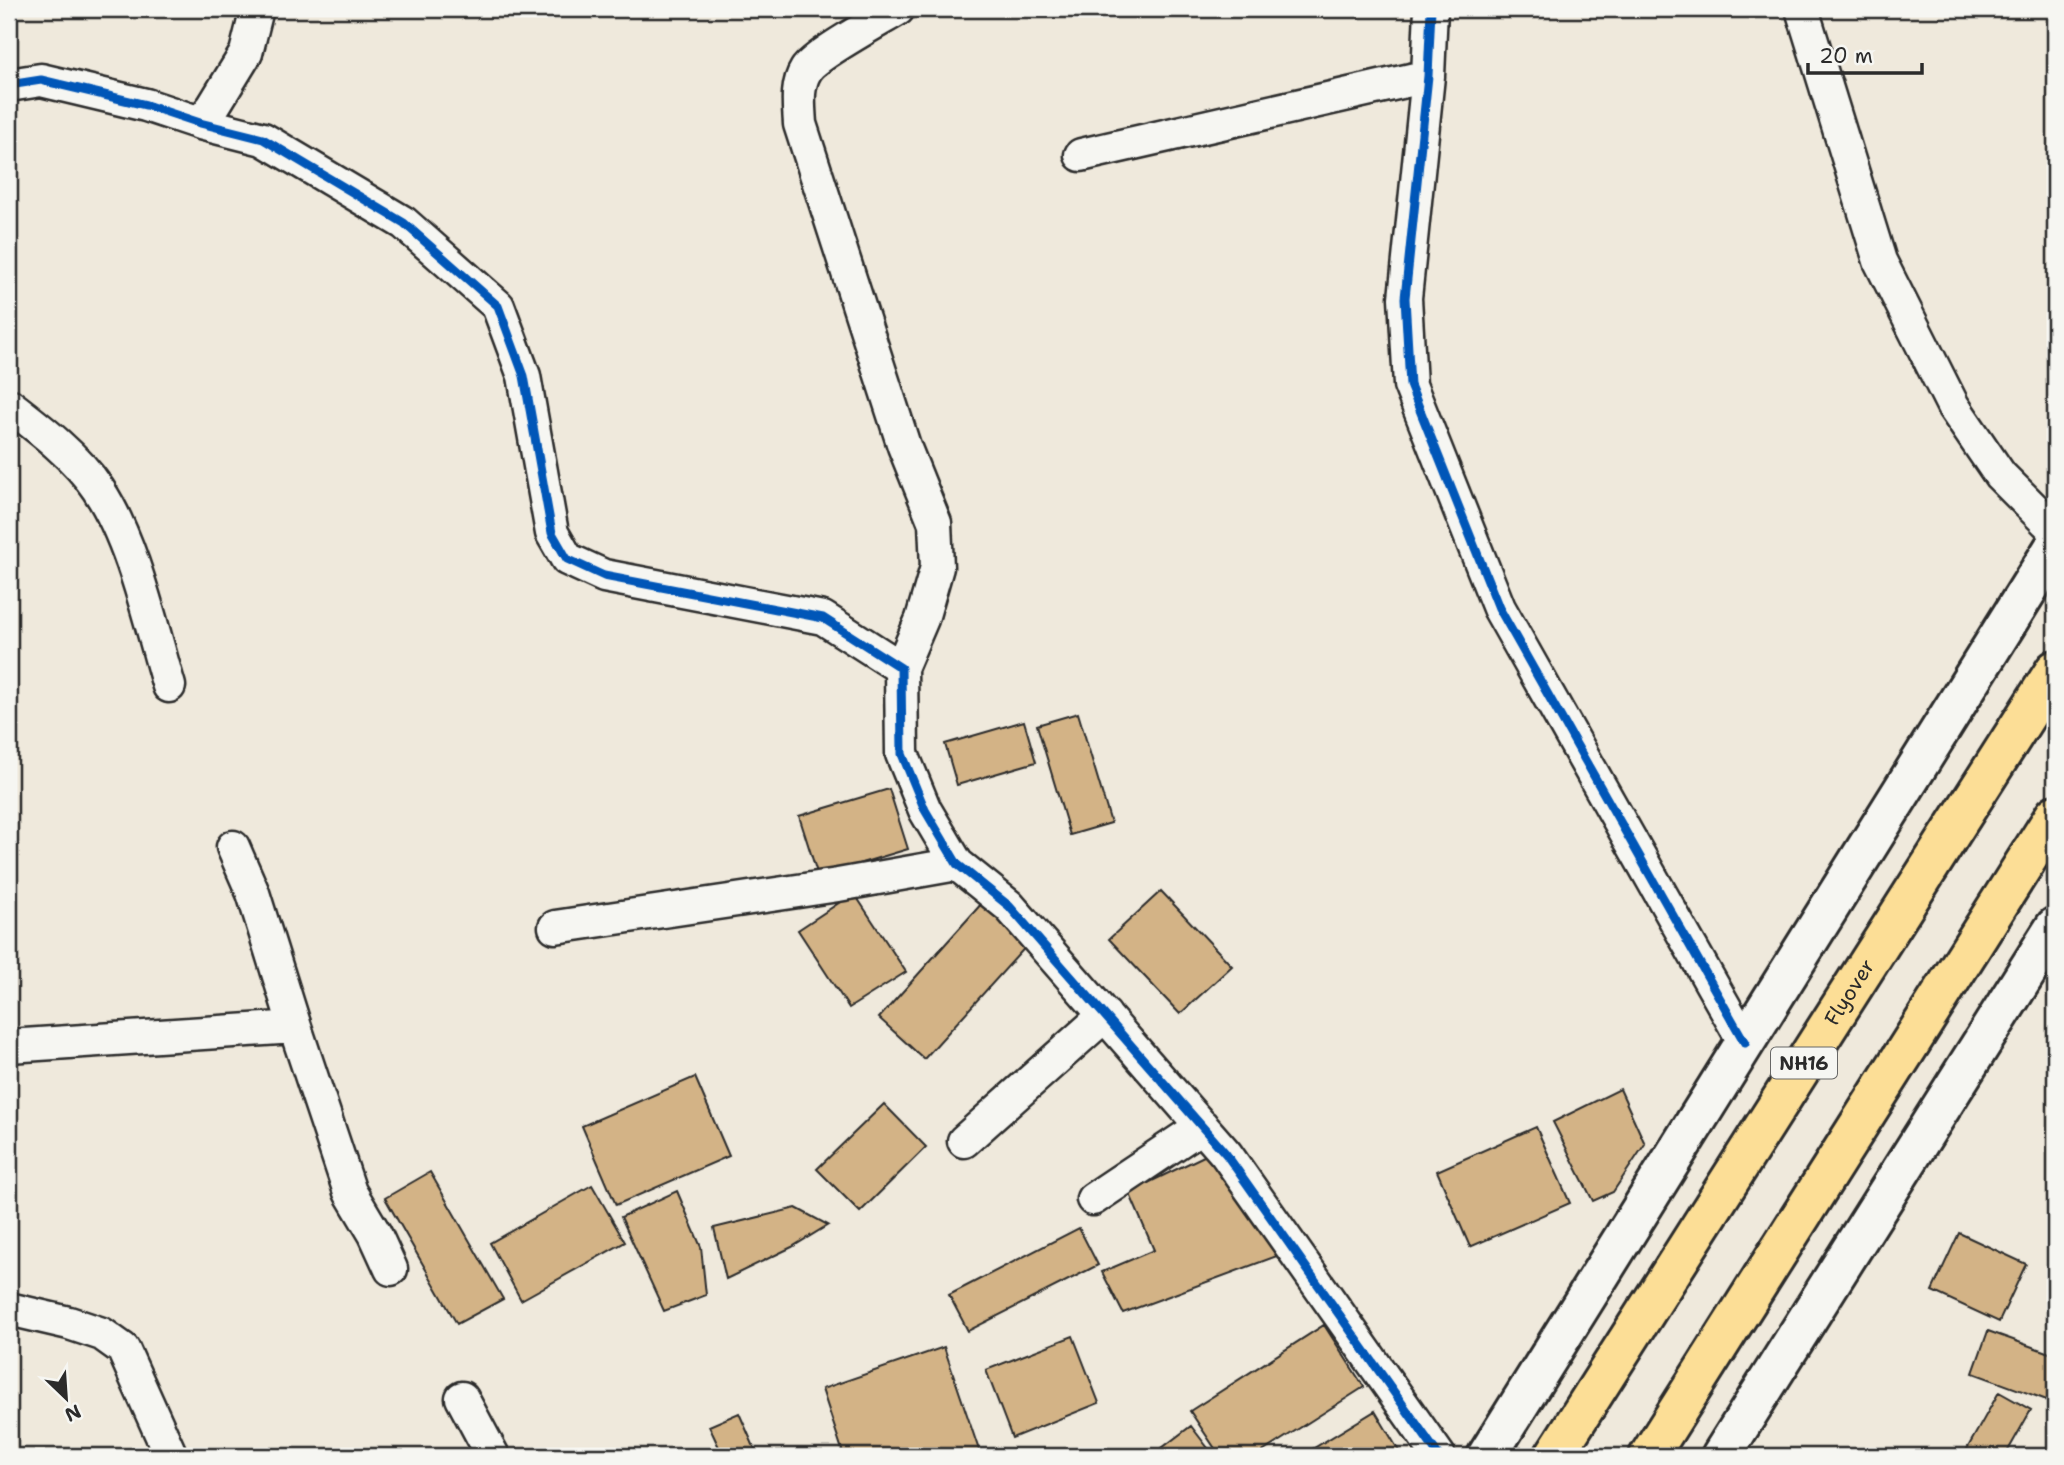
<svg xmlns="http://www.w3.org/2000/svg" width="2064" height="1465" font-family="'Shantell Sans',sans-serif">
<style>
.building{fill:#d3b386;stroke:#2b2b2b;stroke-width:2}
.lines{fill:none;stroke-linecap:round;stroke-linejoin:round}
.street-casing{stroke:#2b2b2b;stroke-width:37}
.secondary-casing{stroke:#2b2b2b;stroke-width:44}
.highway-casing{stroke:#2b2b2b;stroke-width:44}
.street{stroke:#f6f6f2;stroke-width:32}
.secondary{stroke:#f6f6f2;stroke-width:38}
.highway{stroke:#fcde96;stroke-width:38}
.cycleway-casing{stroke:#f6f6f2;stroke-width:13}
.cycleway{stroke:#0057b8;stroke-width:9}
.labels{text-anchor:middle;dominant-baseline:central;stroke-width:6;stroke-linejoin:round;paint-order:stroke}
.shield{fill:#f6f6f2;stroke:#686867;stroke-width:2}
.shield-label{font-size:19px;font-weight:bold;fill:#2b2b2b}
.street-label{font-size:21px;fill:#2b2b2b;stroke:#f6f6f2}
</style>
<rect width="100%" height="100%" fill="#efe9dc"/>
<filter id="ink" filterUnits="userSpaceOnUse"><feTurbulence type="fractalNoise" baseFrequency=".0143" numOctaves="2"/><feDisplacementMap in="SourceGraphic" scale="14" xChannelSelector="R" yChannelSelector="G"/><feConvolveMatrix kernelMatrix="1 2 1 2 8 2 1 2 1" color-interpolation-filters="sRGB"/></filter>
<g filter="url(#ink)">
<path class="building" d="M1078,713L1111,823L1070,835L1037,725Z
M1024,721L1036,762L957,785L945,744Z
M889,789L908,849L818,876L799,816Z
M1161,891L1232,966L1180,1014L1109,939Z
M854,893L906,972L849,1008L798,930Z
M983,902L1029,943L924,1059L879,1018Z
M695,1077L729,1156L616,1205L582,1126Z
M1620,1089L1645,1144L1613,1192L1593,1201L1553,1122Z
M884,1104L926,1147L860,1212L817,1169Z
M1536,1127L1570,1203L1470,1247L1437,1171Z
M1206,1155L1233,1177L1277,1256L1123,1313L1102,1272L1154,1250L1129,1192Z
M430,1172L503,1299L457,1324L385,1198Z
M592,1185L625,1242L521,1300L490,1243Z
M677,1191L701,1247L706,1295L664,1311L621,1217Z
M796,1208L828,1225L792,1247L726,1279L714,1228Z
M1079,1228L1098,1265L968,1331L949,1295Z
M1959,1233L2026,1264L1999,1322L1932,1291Z
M1324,1325L1364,1387L1256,1456H1220L1190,1411Z
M1988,1331L2055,1355V1403L1973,1373Z
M1073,1336L1099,1403L1012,1438L986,1370Z
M944,1347L981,1456H844L822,1389Z
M1999,1392L2031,1410L2005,1456H1963Z
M1375,1411L1402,1456H1301Z
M739,1413L758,1456H723L709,1426Z
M1191,1426L1214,1456H1168L1162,1448Z"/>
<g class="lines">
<defs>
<path id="street" d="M898,9C880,20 815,55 806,70C796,86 799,106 800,124L904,446L935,523L937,567L922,619L901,668
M1431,9L1428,76L1405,298L1410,385L1499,608L1745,1043
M1802,9L1880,261L1953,406L2000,475L2055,530
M9,85L41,80L146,105L200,123L263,139L404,223L498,306L524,376L552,533L567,559L604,576L823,618L901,668L902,754L925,810L957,864L1009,906L1226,1154L1439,1456
M200,123L213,107L246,53L257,9
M1081,155L1428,76
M9,405C39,428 77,457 98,489C133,541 151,626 169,686
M233,847L253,893L295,1027
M555,927L838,885L957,864
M9,1046L295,1027L350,1192L375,1234L391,1269
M964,1141L1105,1015
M1093,1199L1202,1126
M9,1309L69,1323L102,1334L123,1349L171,1456
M462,1398L493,1456"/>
<path id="secondary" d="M1487,1456L2055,546
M1721,1456L2055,927"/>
<g id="highway">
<path id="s1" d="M1554,1456L2055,670"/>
<path d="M1649,1456L2055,815"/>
</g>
</defs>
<use href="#street" class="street-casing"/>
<use href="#secondary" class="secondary-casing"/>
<use href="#highway" class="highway-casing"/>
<use href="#street" class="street"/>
<use href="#secondary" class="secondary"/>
<use href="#highway" class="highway"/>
<defs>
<path id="cycleway" d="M1431,9L1428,76L1405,298L1410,385L1499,608L1745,1043
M9,85L41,80L146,105L200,123L263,139L404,223L498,306L524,376L552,533L567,559L604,576L823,618L901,668L902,754L925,810L957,864L1009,906L1226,1154L1439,1456"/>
</defs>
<use href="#cycleway" class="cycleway-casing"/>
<use href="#cycleway" class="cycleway"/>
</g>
</g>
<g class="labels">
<rect class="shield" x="1771" y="1047.5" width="66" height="31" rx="5"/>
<g class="shield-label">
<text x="1804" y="1063">NH16</text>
</g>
<g class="street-label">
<text stroke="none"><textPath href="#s1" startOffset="550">Flyover</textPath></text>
</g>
</g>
<rect width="2064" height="1465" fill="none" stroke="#f6f6f2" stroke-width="35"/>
<rect x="18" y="18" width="2029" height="1430" fill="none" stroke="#2b2b2b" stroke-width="2.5" filter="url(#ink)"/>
<g transform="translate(66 1398) rotate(155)" stroke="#f6f6f2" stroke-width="5" paint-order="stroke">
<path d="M0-5L12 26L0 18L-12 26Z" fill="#2b2b2b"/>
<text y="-10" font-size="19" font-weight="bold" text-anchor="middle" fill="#2b2b2b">N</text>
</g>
<path d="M1808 63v10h114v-10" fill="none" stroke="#2b2b2b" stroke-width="3.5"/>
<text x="1819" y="63" font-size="21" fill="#2b2b2b" stroke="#f6f6f2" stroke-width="5" paint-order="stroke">20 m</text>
</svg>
